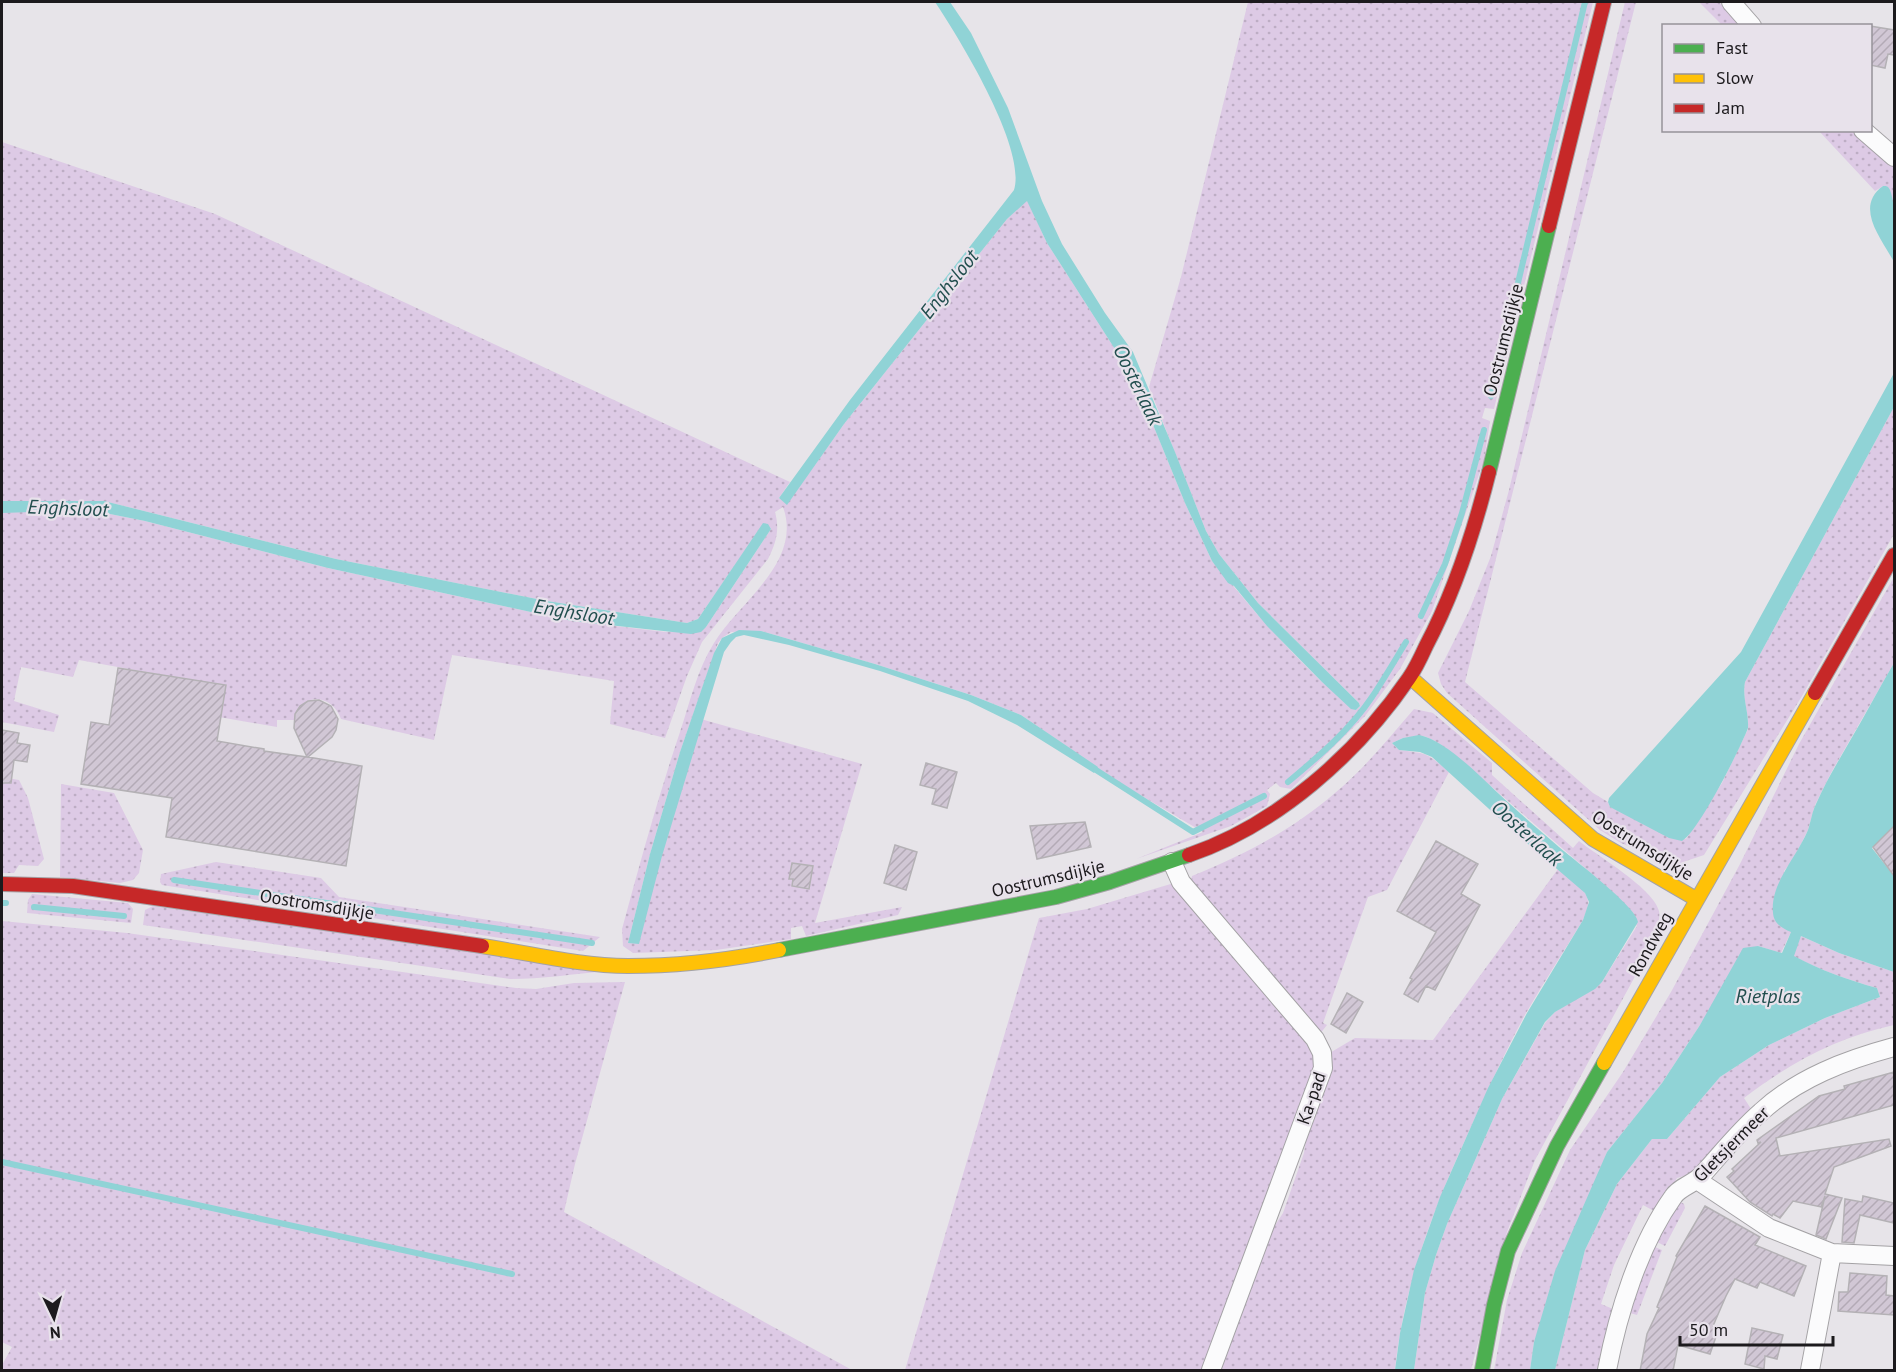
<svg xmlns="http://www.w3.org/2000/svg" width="1896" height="1372" font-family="'PT Sans',sans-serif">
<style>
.green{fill:url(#green-dots)}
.water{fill:#90d3d6}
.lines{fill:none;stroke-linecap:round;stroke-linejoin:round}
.stream{stroke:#90d3d6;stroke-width:6}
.building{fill:url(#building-hatch);stroke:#b4b1b5;stroke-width:1.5}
.street-casing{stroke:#a4a2a5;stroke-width:20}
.fast-casing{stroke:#a4a2a5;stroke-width:16}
.slow-casing{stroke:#a4a2a5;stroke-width:16}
.jam-casing{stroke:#a4a2a5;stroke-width:16}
.street{stroke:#fbfbfc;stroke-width:18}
.fast{stroke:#4caf50;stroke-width:14}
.slow{stroke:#ffc107;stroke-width:14}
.jam{stroke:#c62828;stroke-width:14}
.labels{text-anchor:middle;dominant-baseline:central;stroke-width:4.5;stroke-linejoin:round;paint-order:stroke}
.street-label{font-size:18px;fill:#1c1a1d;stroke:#e8e2eb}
.water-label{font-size:20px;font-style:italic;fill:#214e4e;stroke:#e8e2eb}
</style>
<defs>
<pattern id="green-dots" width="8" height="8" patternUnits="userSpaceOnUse" patternTransform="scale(1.5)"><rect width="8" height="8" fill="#ddcae5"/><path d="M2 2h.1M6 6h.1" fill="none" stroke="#bdadc4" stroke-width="1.8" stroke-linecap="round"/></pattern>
<pattern id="building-hatch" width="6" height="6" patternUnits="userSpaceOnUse" patternTransform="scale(1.5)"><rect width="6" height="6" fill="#d1c7d5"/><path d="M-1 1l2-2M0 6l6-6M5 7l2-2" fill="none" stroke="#b3aab6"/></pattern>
</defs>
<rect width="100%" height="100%" fill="#e7e4e9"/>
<path class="green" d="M1248,2H1593L1494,409L1485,408L1482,418L1490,421L1484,460L1432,611L1400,669L1365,716L1291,789L1280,787L1276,783L1267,790L1270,794L1267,806L1231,826L1136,859L1203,832L1096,769L1097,767L1021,715L971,695L875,664L761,631L731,632L722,638L718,643L680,752L650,854L628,943L697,718L862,764L815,923L902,907L898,915L806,936L802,926L791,928V939L716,950L633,953L623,946L622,929C640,863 658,797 680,732C690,702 697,670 714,643C739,602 803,562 783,507L775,512C780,530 776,543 768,559L702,642L687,676L665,738L610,724L614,681L452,655L434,740L341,719C332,693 300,692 294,720H277V727L219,717L162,675L79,660L73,677L21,667L14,701L59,715L54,732L2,722V506L34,505L90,510L145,521L328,568L572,621L666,632L706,627L771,529L763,524L698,619L687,623L547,601L336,559L104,501H2V142L215,214L790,482L779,498L787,504L844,424L1007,219L1027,200L1047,243L1120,357L1149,415L1185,503L1212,561L1257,614L1292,652L1322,682L1356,710L1360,706L1359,703L1258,603L1219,554L1206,531L1149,387L1181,277Z
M1625,2H1636L1465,682L1593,793L1608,802L1610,807L1686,839L1722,783L1748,729C1749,713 1742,698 1745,682L1894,407V534L1802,696L1704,855L1677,864L1652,856L1621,843L1600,830L1447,693L1441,684L1438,673L1469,611L1491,556L1509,490Z
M1699,2H1719L1741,25H1722Z
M1819,131H1851L1894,166V211L1883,186L1875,191Z
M1894,577V663L1831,773L1815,805L1808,830L1793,860L1784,871L1791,932L1781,953L1758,946L1700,1025L1662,1083L1607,1152L1534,1342L1530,1370H1494L1507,1300L1522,1253L1570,1150L1623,1072L1671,992L1740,864L1799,744Z
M1414,709L1433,713L1492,763V775L1573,848L1579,841C1598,856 1654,889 1659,911C1661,921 1654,937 1651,947L1535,1160L1507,1232L1471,1370H1414L1425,1293L1436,1255L1447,1224L1502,1099L1545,1023L1555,1012L1602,982L1637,926L1616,895L1455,755L1435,741L1424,736L1403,738L1392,743L1399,750C1428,754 1426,752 1449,772L1387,890L1368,897L1323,1023L1327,1025L1319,1035L1191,881L1192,876C1244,855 1292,830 1335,793C1364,769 1389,738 1414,709Z
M2,777L19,780L28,798L44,859L38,866L19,865L14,873H2Z
M61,784L114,793L143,850L139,873L133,880L120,883L60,877Z
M216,862L321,878L339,897L600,937L583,951L162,885L160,882L161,874Z
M1558,869C1567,877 1587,888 1588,901C1589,907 1585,914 1583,920C1564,951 1544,982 1526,1013C1502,1057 1482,1103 1461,1149C1429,1220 1403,1292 1395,1370H1217L1268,1236L1283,1213L1304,1153L1308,1127L1328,1054L1355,1038L1433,1040Z
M1174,883L1313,1049L1316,1066L1205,1370H905L1039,918L1087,909Z
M32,894L128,903L133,909L131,923L27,913L28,900Z
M153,906L607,971C574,974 542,979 510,979L143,925L145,910Z
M2,921L127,933L516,988L536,989L574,983L625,982L575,1164L564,1212L852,1370H2V1365L12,1347L2,1342Z
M1801,936L1839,953L1894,972V1025C1836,1038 1791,1062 1744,1098L1753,1112L1694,1173L1677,1178L1658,1210L1654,1211L1643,1205L1614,1265L1601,1304L1613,1309L1601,1370H1555L1585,1250L1617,1184L1652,1139H1667L1720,1077L1769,1045L1825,1018L1880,997L1877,988C1848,980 1820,970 1793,956Z
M1679,1201L1684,1204L1685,1208L1665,1246L1657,1242Z
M1655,1247L1662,1250L1637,1315L1630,1313L1639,1282Z"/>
<path class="water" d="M935,2H950L971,33L1008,108L1042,201L1062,244L1105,313L1133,352L1175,452L1206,531L1219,554L1258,603L1359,703L1360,706L1356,710L1351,709L1322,682L1267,626L1234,586L1228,583L1212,561L1185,503L1149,415L1120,357L1047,243L1027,201L1007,219L844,424L787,505L779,498L850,400L1014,190C1027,148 959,38 935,2Z
M1883,186C1887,186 1888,186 1890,190C1896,204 1895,245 1894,262C1881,238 1854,207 1883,186Z
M1894,373V407L1745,682C1742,698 1749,712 1748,728C1740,749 1699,831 1682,841L1669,838L1610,807L1608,802L1609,798L1741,652Z
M2,501H104L336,559L547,601L687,623L698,619L763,523L768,524L771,529L706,627L701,632L691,634L572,621L328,568L145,521L90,510L2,513Z
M739,630L761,631L875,664L971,695L1021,715L1098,767L1094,773L1017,725L968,701L880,671L789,645L744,635L736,637L731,642L724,652L662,856L639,944L628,943L650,854L680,752L714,653L722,638Z
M1894,663V826L1872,848L1894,876V972L1839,953L1801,936L1794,956C1820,970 1848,980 1877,988L1880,997L1825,1018L1769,1045L1720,1077L1667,1139H1652L1617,1184L1585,1250L1555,1370H1530L1534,1342L1555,1271L1607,1152L1662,1083L1700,1025L1743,948L1758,946L1782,953L1791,932C1782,928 1774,924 1773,913C1770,883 1797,857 1808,830C1811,821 1812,812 1816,804C1826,781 1839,760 1851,739C1866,714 1879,688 1894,663Z
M1419,735C1449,741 1487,784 1510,804C1526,819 1543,833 1559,847C1573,859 1637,907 1638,922L1602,982L1595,989L1555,1012L1545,1022L1502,1099L1447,1224L1436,1255L1425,1293L1414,1370H1395L1400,1333L1414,1270L1440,1197L1488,1088L1527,1013L1583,920L1589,902L1585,893L1522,839L1432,757L1420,752L1399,750L1392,743L1403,738Z"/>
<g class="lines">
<path class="stream" d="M1491,396L1585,2
M1421,616L1445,564L1462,513L1484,430
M1096,770L1193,832L1264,796
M1288,782C1318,757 1350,730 1372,697C1384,679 1395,660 1406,642
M174,880L592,943
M2,903H6
M34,907L124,916
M2,1162L512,1274"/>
</g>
<path class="building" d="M1870,26L1894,30V55L1888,54L1885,68L1870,65Z
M118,668L226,685L217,741L264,749V751L307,757L294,728L295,714L300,706L308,701L319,700L331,706L338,719L336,730L332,737L308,757L362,766L346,866L166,837L172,798L81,784L91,722L109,725Z
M2,730L19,733L17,743L30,745L27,762L14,760L11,783H2Z
M926,763L957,772L947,808L932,804L936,789L920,785Z
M1085,822L1091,847L1037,859L1030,826Z
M1894,826V876L1873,847Z
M1436,841L1478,864L1461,894L1480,905L1435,990L1426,986L1418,1002L1404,994L1412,979L1410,978L1436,932L1397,911Z
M895,845L917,852L906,890L884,883Z
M792,863L813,866L809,889L792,886L793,879H789Z
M1347,993L1363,1002L1346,1033L1331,1024Z
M1894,1072V1105L1776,1138L1780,1156L1889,1139L1891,1146L1834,1167L1825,1194L1842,1198L1826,1239L1816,1235L1825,1196L1821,1207L1793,1201L1780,1218L1773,1214L1772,1216L1750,1202L1727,1177L1734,1171L1732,1169L1761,1142L1758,1143L1757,1140L1819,1096L1845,1089L1844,1086Z
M1863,1196L1894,1203V1223L1860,1215L1854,1243L1842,1242L1845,1199L1862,1202Z
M1705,1206L1760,1237L1755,1245L1806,1266L1794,1296L1760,1282L1757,1288L1735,1279L1726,1296L1713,1326L1719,1328L1710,1354L1678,1345L1673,1371H1640L1647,1334L1659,1308L1657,1307L1677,1257L1676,1256Z
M1850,1273L1887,1276L1886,1295L1894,1296V1315L1838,1311L1839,1292H1848Z
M1752,1328L1783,1335L1777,1359L1765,1356L1764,1369L1745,1364Z"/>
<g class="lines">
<defs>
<path id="street" d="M1731,2L1752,26
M1863,130L1894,157
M1172,862L1181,882L1315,1039L1322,1053L1323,1068L1211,1370
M1697,1180L1769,1228L1832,1253L1894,1256
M1607,1370C1618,1313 1639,1245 1673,1197C1679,1187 1694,1184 1702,1175C1721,1154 1739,1131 1761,1112C1798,1078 1846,1060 1894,1047
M1810,1370L1832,1253"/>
<path id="fast" d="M1489,472L1549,226
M779,950L1056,897L1110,882L1189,855
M1482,1370L1494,1305L1508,1251L1557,1146L1604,1063"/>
<path id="slow" d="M1410,677L1593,839L1696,899
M482,946C528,953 582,966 628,966C679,966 729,960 779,950
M1604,1063L1815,693"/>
<path id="jam" d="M1549,226L1604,2
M1815,693L1894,555
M1189,855C1277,825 1357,754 1409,678C1416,668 1421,657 1426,646C1455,591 1474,532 1489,472
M2,884L73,886L482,946"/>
</defs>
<use href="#street" class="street-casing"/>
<use href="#fast" class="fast-casing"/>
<use href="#slow" class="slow-casing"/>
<use href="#jam" class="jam-casing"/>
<use href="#street" class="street"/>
<use href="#fast" class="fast"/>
<use href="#slow" class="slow"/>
<use href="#jam" class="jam"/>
</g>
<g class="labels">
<g class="street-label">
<text transform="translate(1503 340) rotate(-76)">Oostrumsdijkje</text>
<text transform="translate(1643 845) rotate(32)">Oostrumsdijkje</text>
<text transform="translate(1048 878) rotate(-13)">Oostrumsdijkje</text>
<text transform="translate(317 904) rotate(9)">Oostromsdijkje</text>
<text transform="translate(1650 944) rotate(-61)">Rondweg</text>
<text transform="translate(1311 1098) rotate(-71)">Ka-pad</text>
<text transform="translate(1731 1144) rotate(-45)">Gletsjermeer</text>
</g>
<g class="water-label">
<text transform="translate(949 284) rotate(-52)">Enghsloot</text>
<text transform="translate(1138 385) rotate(64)">Oosterlaak</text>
<text transform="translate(68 508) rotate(2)">Enghsloot</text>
<text transform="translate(574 612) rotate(9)">Enghsloot</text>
<text transform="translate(1527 833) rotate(42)">Oosterlaak</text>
<text x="1768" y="996">Rietplas</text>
</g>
</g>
<rect width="1896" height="1372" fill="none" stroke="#1c1a1d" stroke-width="6"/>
<rect x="1662" y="24" width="210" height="108" fill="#e8e2eb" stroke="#969299" stroke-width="1.5"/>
<rect x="1674" y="44" width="30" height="9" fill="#4caf50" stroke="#969299" stroke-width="1.5"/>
<text x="1716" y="54" font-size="18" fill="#1c1a1d">Fast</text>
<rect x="1674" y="74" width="30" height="9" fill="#ffc107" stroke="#969299" stroke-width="1.5"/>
<text x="1716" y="84" font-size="18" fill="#1c1a1d">Slow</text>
<rect x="1674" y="104" width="30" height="9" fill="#c62828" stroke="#969299" stroke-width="1.5"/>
<text x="1716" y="114" font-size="18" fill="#1c1a1d">Jam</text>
<g transform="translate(54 1318) rotate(175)" stroke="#e8e2eb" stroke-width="4.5" paint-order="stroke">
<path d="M0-4.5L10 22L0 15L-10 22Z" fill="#1c1a1d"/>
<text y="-9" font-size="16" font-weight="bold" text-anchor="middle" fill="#1c1a1d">N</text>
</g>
<path d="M1680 1336v9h153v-9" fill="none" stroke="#1c1a1d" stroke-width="3"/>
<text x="1689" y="1336" font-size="18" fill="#1c1a1d" stroke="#e8e2eb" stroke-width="4.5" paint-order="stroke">50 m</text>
</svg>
